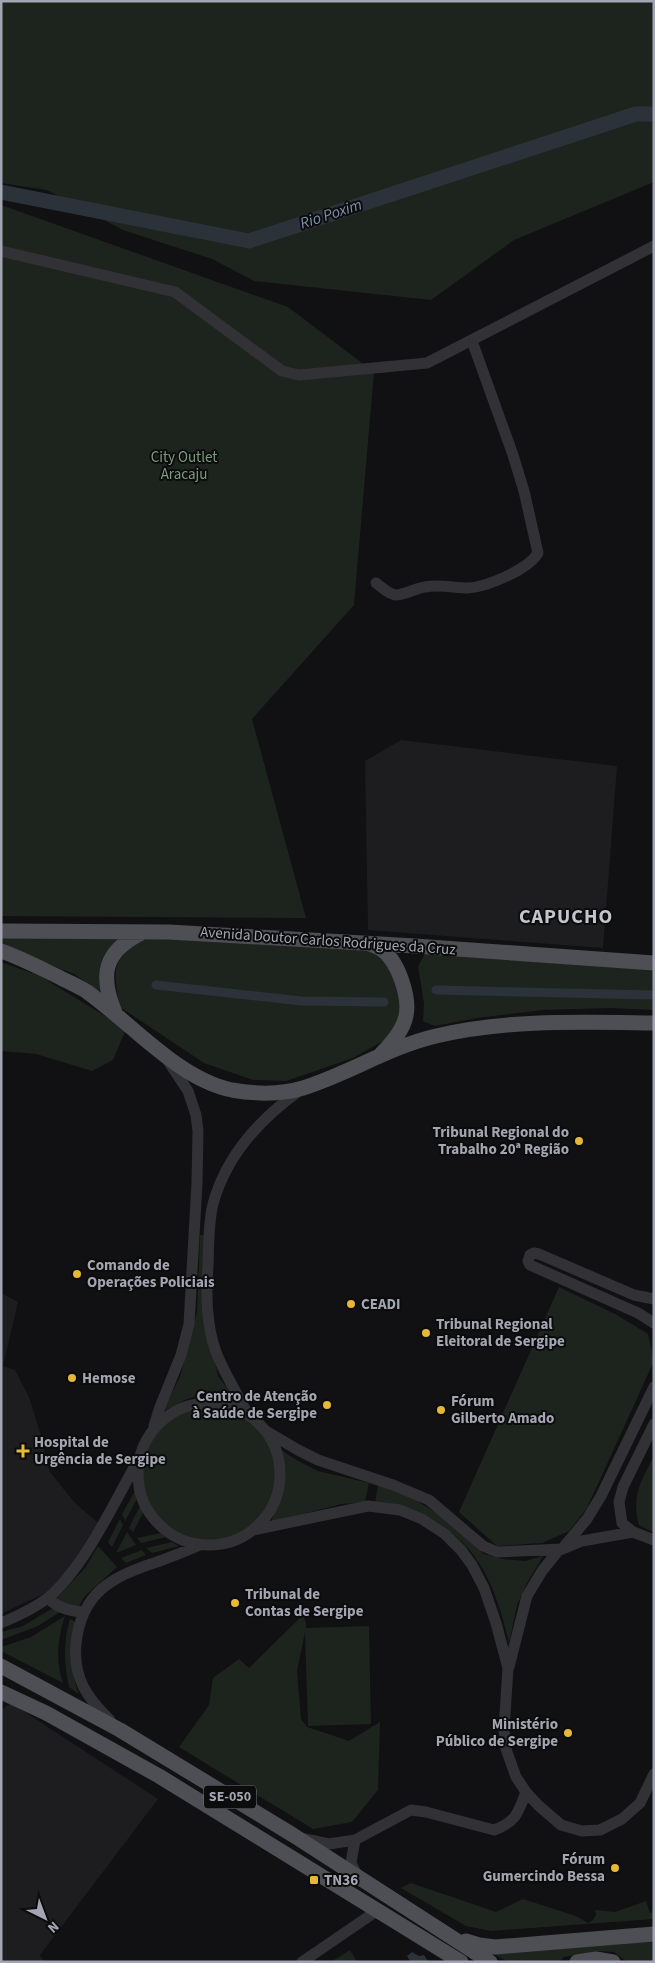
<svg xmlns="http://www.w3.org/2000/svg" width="655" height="1963" font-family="'Source Sans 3',sans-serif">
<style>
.built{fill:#1d1d1f}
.green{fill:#1d241e}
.water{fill:#2b3239}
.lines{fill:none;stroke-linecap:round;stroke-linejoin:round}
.canal{stroke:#2b3239;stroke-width:9}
.river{stroke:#2b3239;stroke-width:15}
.minor{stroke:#323236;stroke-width:11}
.major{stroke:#4e4f55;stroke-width:15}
.poi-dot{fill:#e5b836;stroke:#0c0c0d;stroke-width:2}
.labels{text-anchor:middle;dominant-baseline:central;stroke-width:4;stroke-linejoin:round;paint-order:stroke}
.shield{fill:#0c0c0d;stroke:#767880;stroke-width:1}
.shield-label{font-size:14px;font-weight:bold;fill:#a3a6b2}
.park-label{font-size:15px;fill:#7b9c7f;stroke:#0c0c0d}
.street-label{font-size:15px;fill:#a3a6b2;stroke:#0c0c0d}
.poi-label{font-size:15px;font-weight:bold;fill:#a3a6b2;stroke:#0c0c0d;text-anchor:start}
.water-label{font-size:16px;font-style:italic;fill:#7b91ab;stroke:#0c0c0d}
.district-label{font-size:20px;font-weight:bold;letter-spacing:1px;fill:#c3c5ce;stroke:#0c0c0d}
</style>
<rect width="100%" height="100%" fill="#111012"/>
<path class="built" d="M401,740L617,766L603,948L368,930L365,761Z
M1,1293L18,1302L3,1366L15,1370L29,1397L39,1429L50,1472L75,1503L98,1523L70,1568L58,1581L45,1593L1,1614Z
M11,1703L158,1799L40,1955L44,1962H1V1710Z"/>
<path class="green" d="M1,1H654V182L514,240L431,300L254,281L212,259L123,230L47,190L1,183Z
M1,205L288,307L374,372L354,605L252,719L306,918L1,916Z
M1,936L121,938C98,957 97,966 103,994L74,974L1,946Z
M144,936L371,945L397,968L408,996L394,1035L353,1058L286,1081L253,1080L204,1063L120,1007C112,965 112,964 144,936Z
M425,954L457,955L654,970V1010L611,1008L543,1010L477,1018L435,1026L423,1021L424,1003L418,966Z
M1,962L40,976L126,1029L113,1060L92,1071L36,1054L1,1051Z
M200,1235H204L207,1329L218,1376L237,1401L201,1395L187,1399L162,1412L180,1377L197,1312Z
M559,1287L617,1315L648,1334L654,1361L587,1508L569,1531L542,1543L497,1546L459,1512Z
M138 1473a71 71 0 1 1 142 0a71 71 0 1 1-142 0Z
M278,1448L298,1461L318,1471L369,1483L365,1502L342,1504L271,1522L285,1477Z
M654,1456V1533L639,1525C631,1496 641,1481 654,1456Z
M378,1485L414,1499L441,1516L484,1554L503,1559L525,1561L543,1556L527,1583L517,1605L509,1643C498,1596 484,1554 443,1526C434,1520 423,1513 413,1510C401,1506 387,1505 375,1503Z
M136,1489L138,1497L125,1521L122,1514Z
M140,1506L144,1511L133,1532L129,1528Z
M120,1519L123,1525L112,1547L108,1542Z
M127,1532L136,1545L116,1553Z
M161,1533L166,1537L141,1543L137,1538Z
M172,1542L179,1546L152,1553L146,1548Z
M98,1546L117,1567L84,1597L78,1608L58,1602L57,1598L85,1568Z
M142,1550L146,1555L126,1563L121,1558Z
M53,1608L60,1612L38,1626L1,1640V1632L23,1626Z
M303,1615L306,1623V1628L369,1626L371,1724L308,1726L305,1632L297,1671L301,1719L307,1727L349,1741L380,1722L378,1790L352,1822L313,1829L179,1747L209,1705L213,1678L239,1659L249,1668Z
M65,1616C58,1637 55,1661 63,1683L1,1651V1647L31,1637Z
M70,1619L76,1622C71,1650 68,1666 79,1694L69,1687C64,1664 63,1642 70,1619Z
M411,1883L496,1912L523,1899L576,1916L588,1923L593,1920L596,1915L595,1910L615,1912L646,1901L650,1913L654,1912V1919L491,1931L466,1926L401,1888Z
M654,1941V1962H627L614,1952L598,1951L564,1957L559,1962H508L487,1950Z
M350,1950L357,1962H335L334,1960Z"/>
<path class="water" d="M412,1952L419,1956L424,1955L428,1961H410L407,1956Z"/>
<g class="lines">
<path class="canal" d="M156,985L301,1001L384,1002
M436,990L654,995"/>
<path class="river" d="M1,192L249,241L636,114H654"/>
<path class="minor" d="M1,251L175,292L282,371L299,375L427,363L654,246
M376,583C382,587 388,594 396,595C403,595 417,588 425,587C440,584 454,588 468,588C487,587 529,569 538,553L524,491L513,455L472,341
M654,1299L634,1295L539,1254L534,1253L530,1255L528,1261L530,1265L638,1313L654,1323
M138 1474a71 71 0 1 1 142 0a71 71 0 1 1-142 0Z
M247,1413C237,1393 224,1373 216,1352C206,1324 206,1294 208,1265C209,1245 208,1224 213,1204C226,1156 260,1119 299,1091
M154,1426L160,1407L181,1355L189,1324L197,1183L198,1131L196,1115L188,1091L168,1061
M266,1431L298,1450L318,1460L393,1485L429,1500L483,1546L497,1552L562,1549L587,1519L601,1496L654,1387
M253,1530L368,1506L400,1510L422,1519L445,1534L461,1550L472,1565L484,1588L496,1623L508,1668L504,1729L506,1749L516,1777L526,1792L538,1805L561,1825L582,1831L600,1830L622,1819L640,1803L654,1774
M633,1532L622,1523L619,1502L623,1487L654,1424
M48,1598C57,1608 69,1611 83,1612
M1,1623C18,1616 35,1608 49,1597C84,1567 113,1505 136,1464
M509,1667L527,1596L542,1571L558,1551L582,1541L633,1532L654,1540
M110,1720C87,1698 73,1678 76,1644C81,1593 112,1576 157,1562C171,1557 186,1551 200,1545
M305,1839L329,1844L355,1840L411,1810L426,1812L494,1830C516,1822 518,1813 526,1792
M355,1840L351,1863L358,1877
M302,1962L378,1910"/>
<path class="major" d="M1,931L169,932L415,946L654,963
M370,944C374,946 378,947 381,949C398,960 410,997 406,1016C403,1031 391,1044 381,1054
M1,951C21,958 40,968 59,977C68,982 78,986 86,991C130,1022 178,1079 232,1090C255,1094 280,1095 303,1088C348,1074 389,1047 436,1036C507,1019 581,1022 654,1023
M116,1015C99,975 103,952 143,932
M1,1666L120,1730L293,1835L490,1962
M1,1692L46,1713L159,1776L461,1962
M466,1941L479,1945L495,1947L654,1934
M577,1962L596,1959L613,1962"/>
</g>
<g class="poi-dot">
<circle cx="579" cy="1141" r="5"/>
<circle cx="77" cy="1274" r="5"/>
<circle cx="351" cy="1304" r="5"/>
<circle cx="426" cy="1333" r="5"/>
<circle cx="72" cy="1378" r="5"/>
<circle cx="327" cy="1405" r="5"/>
<circle cx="441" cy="1410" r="5"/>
<path d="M20.5 1443.5h5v5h5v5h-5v5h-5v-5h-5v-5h5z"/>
<circle cx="235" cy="1603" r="5"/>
<circle cx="568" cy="1733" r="5"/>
<circle cx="615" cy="1868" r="5"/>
<rect x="309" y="1875" width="10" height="10" rx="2.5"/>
</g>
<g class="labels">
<rect class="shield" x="204" y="1785.5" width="52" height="23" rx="4"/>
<g class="shield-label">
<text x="230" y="1797">SE-050</text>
</g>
<g class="park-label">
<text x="184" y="457">City Outlet<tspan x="184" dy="17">Aracaju</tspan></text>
</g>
<g class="street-label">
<text transform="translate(328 941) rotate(4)">Avenida Doutor Carlos Rodrigues da Cruz</text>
</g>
<g class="poi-label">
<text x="569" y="1132" text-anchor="end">Tribunal Regional do<tspan x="569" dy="17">Trabalho 20ª Região</tspan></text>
<text x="87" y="1265">Comando de<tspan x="87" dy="17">Operações Policiais</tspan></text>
<text x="361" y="1304">CEADI</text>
<text x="436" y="1324">Tribunal Regional<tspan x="436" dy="17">Eleitoral de Sergipe</tspan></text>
<text x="82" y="1378">Hemose</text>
<text x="317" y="1396" text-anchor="end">Centro de Atenção<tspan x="317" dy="17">à Saúde de Sergipe</tspan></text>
<text x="451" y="1401">Fórum<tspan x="451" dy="17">Gilberto Amado</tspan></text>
<text x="34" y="1442">Hospital de<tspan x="34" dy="17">Urgência de Sergipe</tspan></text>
<text x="245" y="1594">Tribunal de<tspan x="245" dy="17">Contas de Sergipe</tspan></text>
<text x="558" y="1724" text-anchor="end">Ministério<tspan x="558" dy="17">Público de Sergipe</tspan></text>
<text x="605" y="1859" text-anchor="end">Fórum<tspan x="605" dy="17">Gumercindo Bessa</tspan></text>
<text x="324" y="1880">TN36</text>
</g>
<g class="water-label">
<text transform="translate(331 214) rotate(-18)">Rio Poxim</text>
</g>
<g class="district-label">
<text x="566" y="917">CAPUCHO</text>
</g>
</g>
<rect width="655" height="1963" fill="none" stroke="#a3a6b2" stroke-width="5"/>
<g transform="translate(45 1918) rotate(138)" stroke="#0c0c0d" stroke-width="4" paint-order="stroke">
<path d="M0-4L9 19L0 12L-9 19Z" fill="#a3a6b2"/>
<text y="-8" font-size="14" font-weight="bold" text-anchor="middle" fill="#a3a6b2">N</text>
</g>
</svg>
